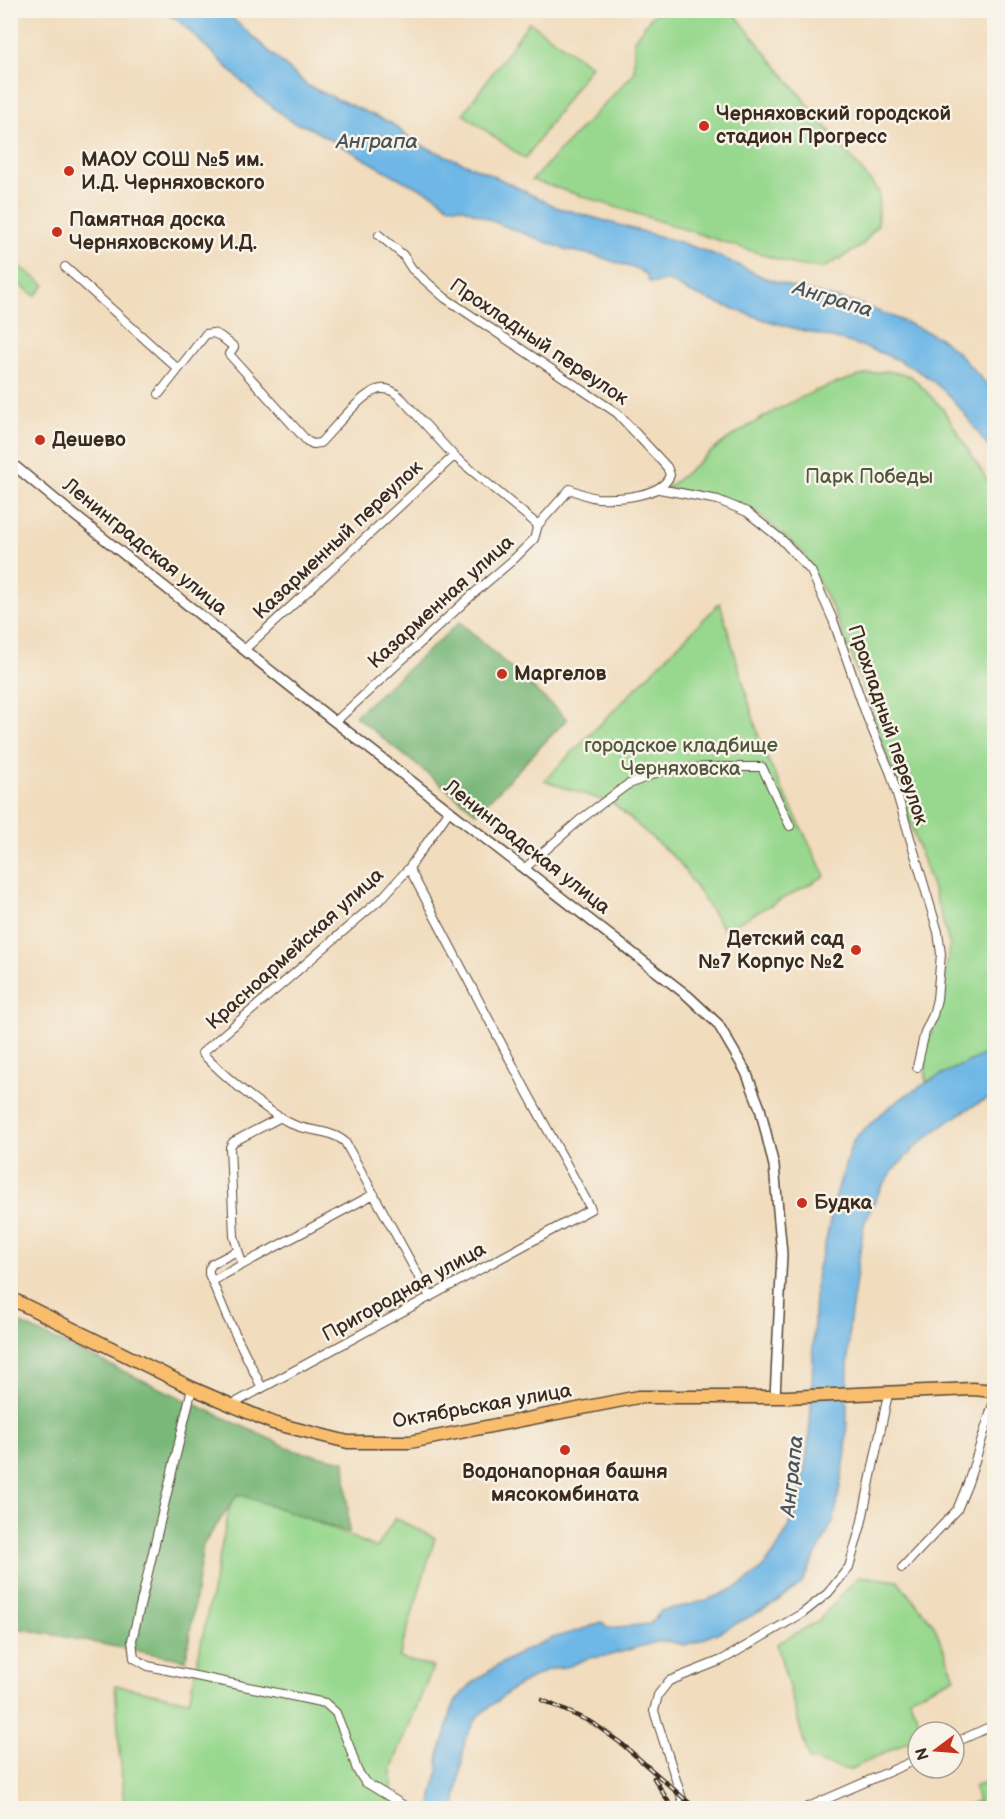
<svg xmlns="http://www.w3.org/2000/svg" width="1005" height="1819" font-family="'Balsamiq Sans',sans-serif">
<style>
.green{fill:#98d88e;stroke:#6a8156;stroke-width:1.5}
.forest{fill:#7ab879;stroke:#5a714c;stroke-width:1.5}
.water{fill:#6eb7e6;stroke:#547082;stroke-width:1.5}
.lines{fill:none;stroke-linecap:round;stroke-linejoin:round}
.minor-casing{stroke:#564536;stroke-width:10}
.tertiary-casing{stroke:#564536;stroke-width:12}
.primary-casing{stroke:#564536;stroke-width:15}
.minor{stroke:#fff;stroke-width:8}
.tertiary{stroke:#fff;stroke-width:9}
.primary{stroke:#f9be6d;stroke-width:12}
.rail-casing{stroke:#3b2a1e;stroke-width:4.5}
.rail{stroke:#f7f3e8;stroke-width:2;stroke-dasharray:7;stroke-linecap:butt}
.poi-dot{fill:#c8321e;stroke:#f7f3e8;stroke-width:2}
.labels{text-anchor:middle;dominant-baseline:central;stroke-width:5;stroke-linejoin:round;paint-order:stroke}
.poi-label{font-size:20px;font-weight:bold;fill:#3b2a1e;stroke:#f7f3e8;text-anchor:start}
.street-label{font-size:20px;fill:#3b2a1e;stroke:#f7f3e8}
.park-label{font-size:20px;fill:#52563a;stroke:#f7f3e8}
.water-label{font-size:21px;font-style:italic;fill:#4a545a;stroke:#f7f3e8}
</style>
<rect width="100%" height="100%" fill="#f7f3e8"/>
<filter id="ink" filterUnits="userSpaceOnUse"><feTurbulence type="fractalNoise" baseFrequency=".0167" numOctaves="2"/><feDisplacementMap in="SourceGraphic" scale="12" xChannelSelector="R" yChannelSelector="G"/><feConvolveMatrix kernelMatrix="1 2 1 2 8 2 1 2 1" color-interpolation-filters="sRGB"/></filter>
<filter id="wash" filterUnits="userSpaceOnUse"><feTurbulence type="fractalNoise" baseFrequency=".008" numOctaves="4" result="noise"/><feDisplacementMap in="SourceGraphic" scale="24" xChannelSelector="R" yChannelSelector="G"/><feGaussianBlur stdDeviation="1.35" result="paint"/><feColorMatrix in="noise" values="0 0 0 0 0 0 0 0 0 0 0 0 0 0 0 0 0 1.4 0 .05"/><feComposite in="paint" operator="in"/></filter>
<g filter="url(#wash)">
<rect width="100%" height="100%" fill="#f1dcbd"/>
<path class="green" d="M661,10L732,11L879,192L878,224L862,246L823,268L795,265L532,180L634,73V40L650,18Z
M529,22L591,66L525,159L463,114Z
M10,259L45,285L35,296L11,277Z
M887,371L911,376L943,409L994,491V1050L926,1082L925,1051L938,1012L950,946L936,898L852,656L833,610L803,552L755,512L716,497L666,489C688,472 708,452 731,437C778,407 831,378 887,371Z
M720,603L762,748L825,876L724,930L679,862L614,804L544,781Z
M234,1487L377,1548L395,1518L435,1538L399,1658L433,1667L392,1767V1808H124L115,1685L189,1701Z
M859,1576L898,1581L934,1625L955,1677L909,1698L924,1732H918V1737L849,1770L809,1760L777,1644L818,1621Z
M994,1779V1805L992,1807L958,1808L978,1802L974,1787Z"/>
<path class="forest" d="M460,622L567,719L477,813L355,716Z
M10,1319L296,1451L345,1461L349,1533L238,1494L203,1545L186,1660L11,1627Z"/>
<path class="water" d="M158,11H224L308,86L391,123L416,143L494,176L556,207L679,242L719,256L763,277L798,289L859,304L896,318L940,338L957,352L994,392V456C974,426 954,395 923,374C872,340 807,336 751,315C729,307 705,300 683,289C679,287 671,281 667,281C660,281 657,285 649,282L646,274L639,270L597,256L567,250L499,224L464,208L448,206L435,195L404,181L308,127L294,123L255,94L177,19Z
M994,1050V1095L966,1110L940,1127L918,1145L895,1168L881,1188L864,1224L849,1327L846,1452L834,1520L801,1584L772,1605L728,1628L696,1642L684,1645L667,1641L656,1642L607,1656L588,1658L570,1666L547,1670L514,1688L478,1716L465,1739L455,1808H433C429,1795 438,1781 438,1769C438,1750 441,1750 446,1734C449,1723 449,1713 455,1703C471,1677 525,1648 553,1638C569,1632 586,1630 601,1622L604,1623L607,1628L650,1624L662,1610C695,1605 736,1594 761,1569C826,1502 807,1358 817,1271C819,1262 823,1254 825,1245C830,1222 833,1201 841,1179C845,1167 848,1151 854,1140C858,1134 865,1129 870,1124C905,1089 950,1071 994,1050Z"/>
</g>
<g filter="url(#ink)">
<g class="lines">
<defs>
<path id="minor" d="M379,235L403,255L412,269L445,298L617,413L667,467L670,475C662,497 618,499 597,498C588,497 579,493 570,489L538,525
M65,267L178,369
M159,394L206,334L213,333L220,336L234,347L229,354L307,441L313,444L320,443C333,430 364,390 381,389C390,388 396,393 402,399L454,456L538,525
M659,489L718,500L747,512L782,540L811,571L833,620L867,717L891,774L938,932L941,954L937,999L933,1015L925,1032L917,1067
M245,649L454,456
M335,722L472,595L514,559L534,539L538,525
M525,868L581,819L627,785L661,771L708,767H762L790,826
M237,1251L212,1264L209,1269V1274L227,1317L262,1388
M242,1264L234,1236L230,1147L233,1142L281,1117
M212,1281L374,1194
M430,1297L345,1142C330,1129 308,1132 292,1124C264,1110 224,1076 202,1053L383,897L409,868L450,810
M192,1388L132,1640L134,1658L148,1666L325,1703L336,1713L350,1748L357,1770L365,1782L408,1808
M231,1405L591,1209L527,1092L409,868
M902,1568L957,1510L968,1483L994,1401
M954,1743L994,1725
M685,1808L654,1711L658,1695L669,1681L722,1660L803,1613L828,1593L849,1567L861,1525L888,1394
M806,1808L918,1759"/>
<path id="tertiary" d="M10,462L68,510L330,718L688,996L718,1024L746,1072L760,1108L774,1166L782,1254L775,1397"/>
<path id="primary" d="M10,1298L192,1388L273,1423L348,1442H410L638,1397H787L973,1389L994,1391"/>
</defs>
<use href="#minor" class="minor-casing"/>
<use href="#tertiary" class="tertiary-casing"/>
<use href="#primary" class="primary-casing"/>
<use href="#minor" class="minor"/>
<use href="#tertiary" class="tertiary"/>
<use href="#primary" class="primary"/>
<defs>
<path id="rail" d="M542,1700L593,1723L622,1744L695,1808
M654,1778L672,1808"/>
</defs>
<use href="#rail" class="rail-casing"/>
<use href="#rail" class="rail"/>
</g>
</g>
<g class="poi-dot">
<circle cx="704" cy="126" r="6"/>
<circle cx="69" cy="171" r="6"/>
<circle cx="57" cy="232" r="6"/>
<circle cx="40" cy="440" r="6"/>
<circle cx="502" cy="674" r="6"/>
<circle cx="856" cy="950" r="6"/>
<circle cx="802" cy="1203" r="6"/>
<circle cx="565" cy="1450" r="6"/>
</g>
<g class="labels">
<g class="poi-label">
<text x="716" y="114">Черняховский городской<tspan x="716" dy="23">стадион Прогресс</tspan></text>
<text x="81" y="160">МАОУ СОШ №5 им.<tspan x="81" dy="23">И.Д. Черняховского</tspan></text>
<text x="69" y="220">Памятная доска<tspan x="69" dy="23">Черняховскому И.Д.</tspan></text>
<text x="52" y="440">Дешево</text>
<text x="514" y="674">Маргелов</text>
<text x="844" y="939" text-anchor="end">Детский сад<tspan x="844" dy="23">№7 Корпус №2</tspan></text>
<text x="814" y="1203">Будка</text>
<text x="565" y="1472" text-anchor="middle">Водонапорная башня<tspan x="565" dy="23">мясокомбината</tspan></text>
</g>
<g class="street-label">
<text transform="translate(539 342) rotate(34)">Прохладный переулок</text>
<text transform="translate(338 540) rotate(-43)">Казарменный переулок</text>
<text transform="translate(145 547) rotate(39)">Ленинградская улица</text>
<text transform="translate(441 602) rotate(-42)">Казарменная улица</text>
<text transform="translate(888 725) rotate(71)">Прохладный переулок</text>
<text transform="translate(527 847) rotate(38)">Ленинградская улица</text>
<text transform="translate(295 949) rotate(-42)">Красноармейская улица</text>
<text transform="translate(404 1292) rotate(-29)">Пригородная улица</text>
<text transform="translate(482 1406) rotate(-10)">Октябрьская улица</text>
</g>
<g class="park-label">
<text x="869" y="477">Парк Победы</text>
<text x="681" y="746">городское кладбище<tspan x="681" dy="23">Черняховска</tspan></text>
</g>
<g class="water-label">
<text x="377" y="141">Анграпа</text>
<text transform="translate(833 299) rotate(17)">Анграпа</text>
<text transform="translate(792 1476) rotate(-84)">Анграпа</text>
</g>
</g>
<rect width="1005" height="1819" fill="none" stroke="#f7f3e8" stroke-width="36"/>
<g transform="translate(936 1750) rotate(254)"><circle r="28" fill="#f7f3e8" stroke="#aca397" stroke-width="1.5"/>
<path d="M0-4.5L10 22L0 15L-10 22Z" fill="#c8321e"/>
<text y="-9" font-size="16" font-weight="bold" text-anchor="middle" fill="#3b2a1e">N</text>
</g>
</svg>
